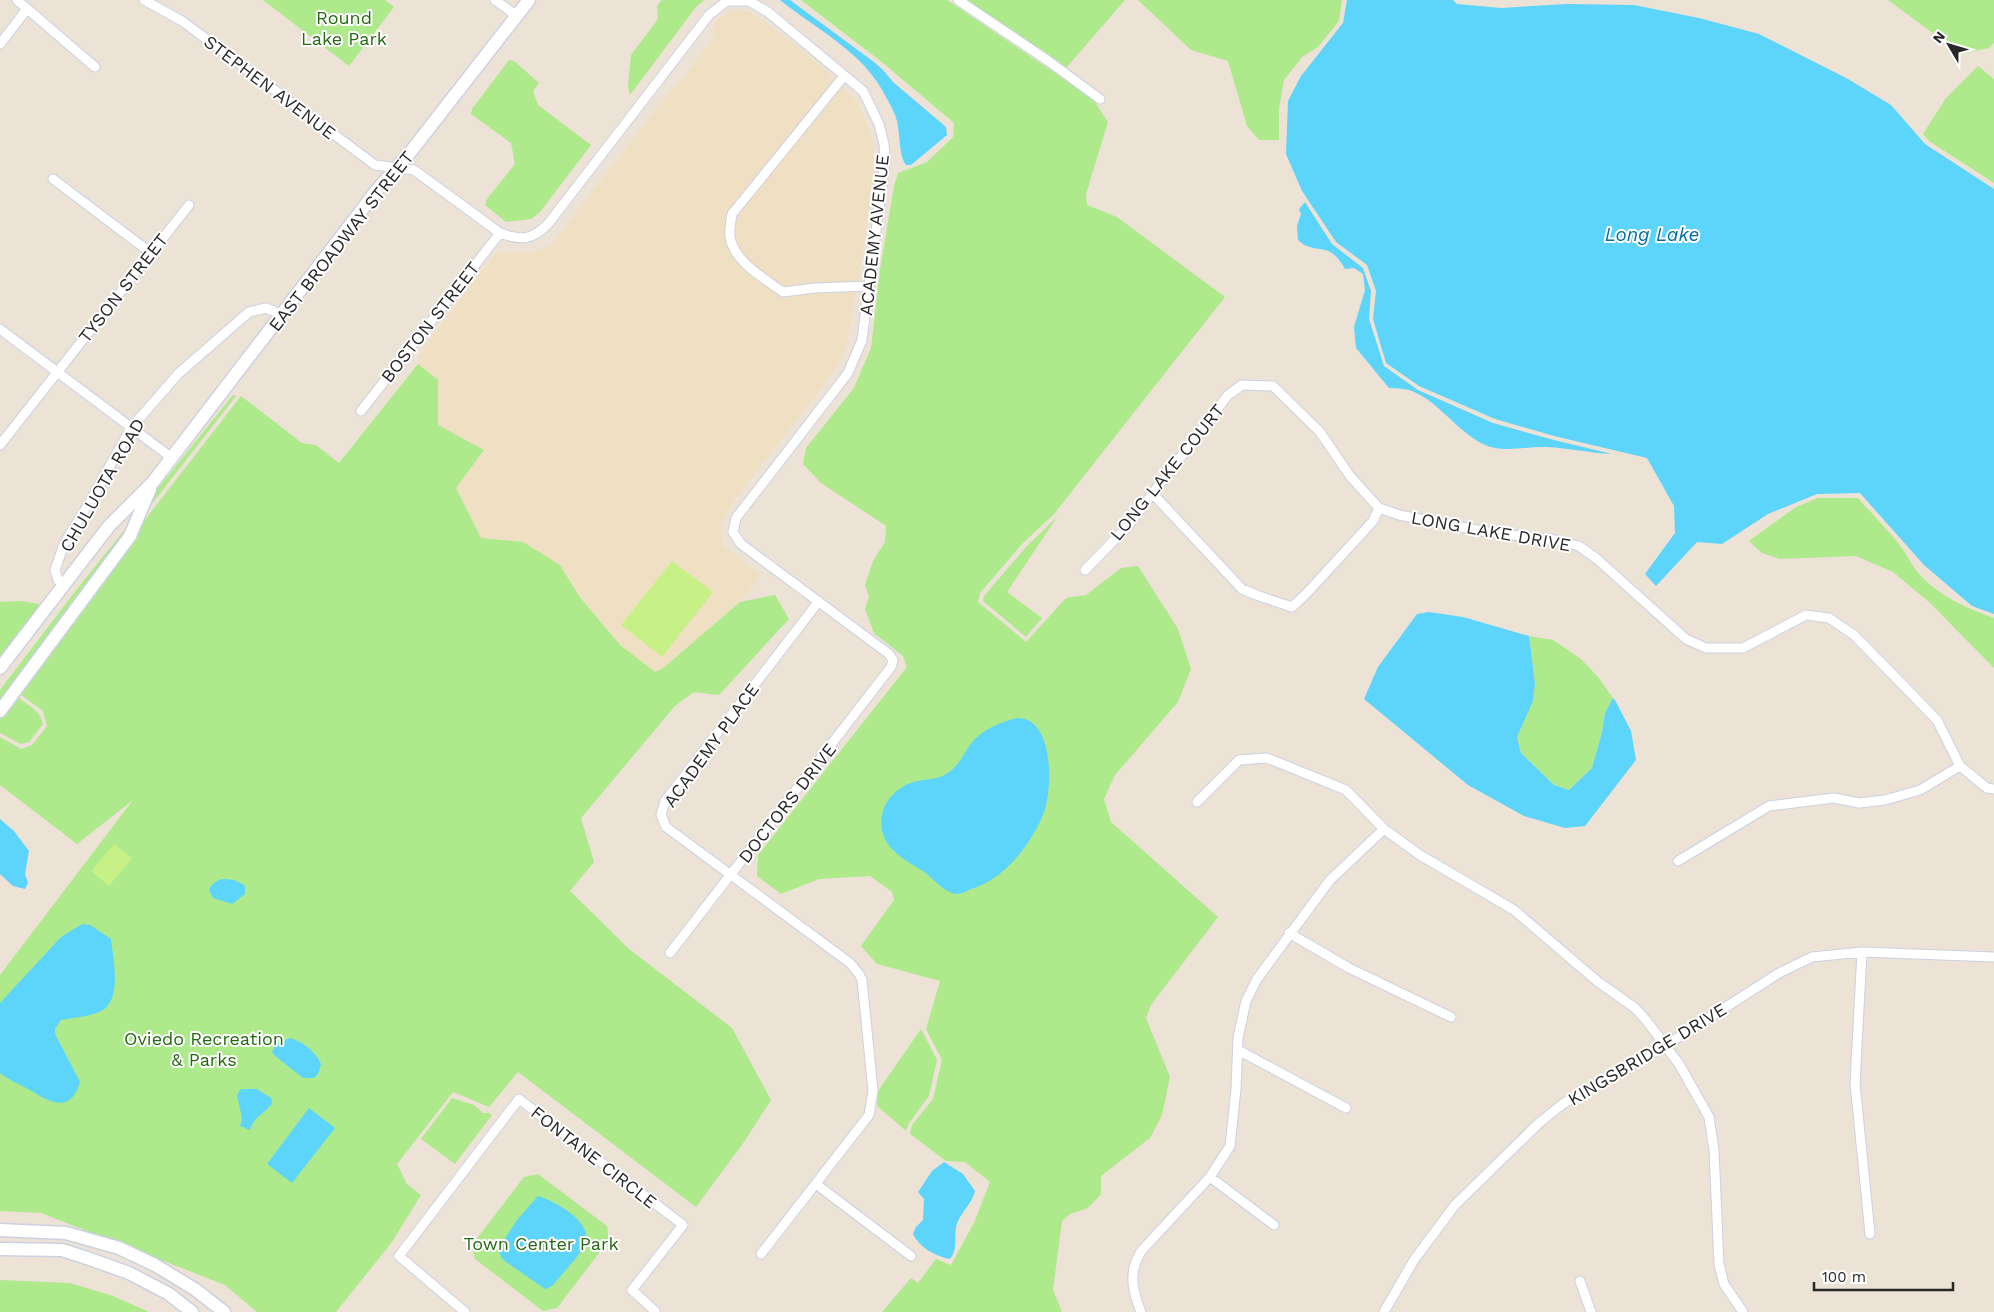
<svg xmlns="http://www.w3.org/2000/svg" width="1994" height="1312" font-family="'Work Sans',sans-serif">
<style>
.education{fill:#f0e0c3}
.green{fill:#aee98c}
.pitch{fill:#c7f187}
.water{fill:#5dd4fa}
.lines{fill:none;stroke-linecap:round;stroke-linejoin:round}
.street-casing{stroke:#ccd1e2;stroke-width:11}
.secondary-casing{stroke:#ccd1e2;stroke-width:15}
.street{stroke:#fff;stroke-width:9}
.secondary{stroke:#fff;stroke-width:12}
.labels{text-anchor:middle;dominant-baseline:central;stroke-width:4;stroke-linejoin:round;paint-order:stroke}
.park-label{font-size:18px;fill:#266912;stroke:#fff}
.street-label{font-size:18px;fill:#272727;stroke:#fff}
.water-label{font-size:19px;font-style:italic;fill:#006ea2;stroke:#fff}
</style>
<rect width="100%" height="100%" fill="#ece2d6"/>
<path class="education" d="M738,10L752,13L781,34L822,67L855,100L863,113L869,129L873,148L874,169L860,270L845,352L839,364L813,399L730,506L722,525L721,540L723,546L761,575L740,602L662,669L655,672L620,645L579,596L560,565L523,542L481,538L456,488L484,450L438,425V380L418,364L419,356L424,348L497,252H532L542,250L552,244L677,82L684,78L714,36L713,27L718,20L728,12Z"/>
<path class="green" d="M263,0H385L394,7L349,66Z
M662,0H704L696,7L630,95L628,86L631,55L658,19L657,6Z
M801,0H947L1092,98L1108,122L1086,194L1087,205L1117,217L1225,297L1054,514L1022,544L980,593L978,602L1026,642L1066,598L1086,595L1121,568L1138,566L1178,629L1191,669L1178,702L1115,775L1104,799L1111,822L1218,917L1151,1005L1146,1018L1170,1077L1162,1115L1150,1138L1101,1176V1194L1088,1208L1070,1214L1062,1221L1053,1290L1062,1312H882L911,1278L918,1283L936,1259L951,1265L974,1223L990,1182L965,1162L946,1161L910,1134L912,1125L933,1099L942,1060L926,1029L940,981L877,964L861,946L894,900L892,892L870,876L819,879L781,894L757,876L758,855L907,667L903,656L874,633L865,609L869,597L865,585L873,561L885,542L886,526L821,483L803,464L806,448L854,388L871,348L880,270L894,186L898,173L927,162L953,137L954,123L883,63Z
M966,0H1125L1066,68Z
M1138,0H1342L1339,21L1318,47L1302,57L1284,80L1279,109V140H1259L1247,126L1228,61L1191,50Z
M1888,0H1994V43L1989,48L1961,54Z
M509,60L514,61L539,83L533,91L538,105L591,145L540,212L531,219L506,222L485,205L487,199L515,164L511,143L471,114L472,109Z
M1978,66L1994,79V183L1929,141L1923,134L1946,98Z
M418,364L438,380V425L484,450L456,488L481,538L523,542L560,565L579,596L620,645L655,672L662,669L740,602L775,595L789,619L719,695L694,692L675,706L581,818L594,862L570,891L629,949L732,1028L771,1100L744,1142L696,1207L518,1072L489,1107L453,1092L397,1164L407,1184L421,1195L392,1242L336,1312H257L225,1285L41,1213L0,1211V975L133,800L77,844L0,785V737L21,749L32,745L47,726L43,711L20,694L16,686L241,396L302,443L316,445L339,463Z
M233,395L236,396L12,683C11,698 30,703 38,713C41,716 41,720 43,724L29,742L21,744L0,733V690L77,589Z
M1818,498H1858C1871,513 1886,528 1899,544C1907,554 1912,567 1921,576C1941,597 1968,609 1994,618V668L1930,603L1893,572L1856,556L1780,559L1762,553L1749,541L1796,507Z
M1057,517L1007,592L1042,618L1026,637L983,601L984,596L1026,547Z
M21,601L51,606L0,672V602Z
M1529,636L1553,640L1581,659L1598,677L1613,698L1605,713L1602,732L1592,768L1569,790L1554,785L1521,753L1517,737L1533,700L1535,683Z
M921,1029L937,1060L929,1096L909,1123L906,1131L877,1106L878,1091Z
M452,1098L474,1105L483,1113H489L492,1115L455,1164L421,1139Z
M538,1174L607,1226L609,1240L557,1308L543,1311L475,1259L472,1245L524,1177Z
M0,1280L70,1283L113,1296L149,1312H0Z"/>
<path class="pitch" d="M672,561L713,592L662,657L621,625Z
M114,844L132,858L109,886L91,871Z"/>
<path class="water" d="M780,0H790L874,62L883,70L893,82L946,127L947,135L911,165H906C899,156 900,134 897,121C895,113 890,104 886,97C865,53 816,29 780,0Z
M1347,0H1453L1457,4L1501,8L1566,4L1634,5L1699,18L1759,34L1848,79L1891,105L1925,144L1994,189V614L1972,606L1924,565L1860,493L1817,494L1768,514L1722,544L1697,542L1656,586L1645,574L1675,533L1674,506L1647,458L1554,436L1495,419L1419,386L1386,363L1373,319L1376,291L1367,265L1336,242L1302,191L1286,154L1288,101L1301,76L1343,23Z
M1305,202L1332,244L1363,268L1371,291L1369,319L1384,366L1418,390L1493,423L1554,440L1612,454C1590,453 1569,448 1547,447C1524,446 1503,454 1483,444C1457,431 1439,402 1412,391C1405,388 1396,389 1389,388L1356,348L1354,327L1365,290L1363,274L1354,268L1345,269C1328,238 1316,257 1298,240L1297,226L1301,214L1299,209Z
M1429,612L1463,617L1529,636L1535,683L1533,701L1517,737L1521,753L1554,785L1569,790L1592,768L1602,732L1605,713L1613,698L1615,700L1631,731L1636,760L1585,826L1565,828L1524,816L1468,785L1364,699L1378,667L1417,614Z
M1017,718C1055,718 1053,791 1043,815C1030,846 1004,879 971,889C967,891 961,894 957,894C945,894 932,877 923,871C898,856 875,843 883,811C886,799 897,789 908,784C921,778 937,781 948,773C962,763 964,751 974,740C986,728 1001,722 1017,718Z
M0,819L14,831L29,851L25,874L28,883L25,889L13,886L0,874Z
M222,879C232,879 237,880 245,886V894L232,904L213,898L209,890C212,883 216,881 222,879Z
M82,924L90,925L111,939C113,958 122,998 103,1010C91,1017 75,1017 61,1020L55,1029V1034L80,1082C70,1115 50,1102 28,1089C18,1083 8,1080 0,1073V1003L61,937Z
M290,1038C303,1042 316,1052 321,1064L318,1074L314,1078H303L275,1056L272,1052L276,1044Z
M241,1089H257L271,1098L272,1103C265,1114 254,1116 250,1130L240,1126L242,1118L237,1095Z
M309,1108L335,1128L292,1183L267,1164Z
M944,1162L963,1174L975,1191C972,1205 959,1213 956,1227C954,1238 958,1249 950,1259C935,1256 920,1248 913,1234L916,1227L923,1220L924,1199L918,1192L932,1171Z
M538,1196C554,1201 593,1221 586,1244C584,1250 559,1278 552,1286L545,1289L502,1259L498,1249L517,1220Z"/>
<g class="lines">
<defs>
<path id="street" d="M17,0L95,67
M144,0L182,21L375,165L414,170L500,233C521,241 532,240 548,224L709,15L727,1H749L768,12L863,91L879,124L884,144L885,161L862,340L848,373L736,518L733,532L741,544L889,654L893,660L891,667L670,953
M495,0L517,16
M958,0L1047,60L1100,99
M0,44L27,9
M844,76L732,214C731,221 729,230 730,237C734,262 764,278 783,292L815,288L869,286
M53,179L151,253
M0,329L172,458
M361,411L500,233
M0,445L189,205
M1153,494L1242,589L1259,596L1292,607L1306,594L1373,521L1379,508
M1085,570L1127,527L1228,395L1242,385L1273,386L1320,432L1350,476L1379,508L1399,515L1487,532L1555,540L1579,546L1597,559L1686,639L1706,648H1743L1806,615L1829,618L1854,635L1937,720L1960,766L1987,788L1994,789
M64,585L58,580L55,570L64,544L91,500L131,428L178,374L249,312L266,308L283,315
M1197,802L1239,760L1267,758L1346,790L1384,829L1420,855L1514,910L1597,981L1635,1008L1646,1020L1679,1064L1709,1117L1714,1150L1719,1264L1724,1284L1743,1312
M1678,861L1769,806L1834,798L1859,803L1885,800L1920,790L1960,766
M1289,933L1349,968L1451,1017
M1862,952L1855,1083L1870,1234
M1238,1050L1346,1108
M1210,1177L1274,1225
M816,1184L911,1256
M761,1254L869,1115L873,1091L862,980L859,974L850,963L666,827L661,815L665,801L819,601
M1580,1281L1591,1312
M465,1312L399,1256L519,1099L683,1225L632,1290L655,1311L654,1312
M1141,1312C1132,1290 1128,1271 1142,1250L1210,1177L1230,1146L1236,1089L1238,1038L1246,1001L1257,979L1330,880L1384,829
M1384,1312L1414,1260L1455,1205L1539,1123L1564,1103L1665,1046L1779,973L1812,957L1862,952L1994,957"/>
<path id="secondary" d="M0,668L109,526L153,482L377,190L412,150L529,0
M0,711L130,536L150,489
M0,1230L66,1233L119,1248L155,1265L196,1290L224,1312
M0,1249L62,1250L87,1258L129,1273L169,1294L192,1312"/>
</defs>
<use href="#street" class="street-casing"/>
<use href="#secondary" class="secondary-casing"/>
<use href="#street" class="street"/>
<use href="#secondary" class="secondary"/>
</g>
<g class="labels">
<g class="park-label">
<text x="344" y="17">Round<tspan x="344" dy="21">Lake Park</tspan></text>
<text x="204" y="1038">Oviedo Recreation<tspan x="204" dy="21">&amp; Parks</tspan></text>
<text x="541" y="1243">Town Center Park</text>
</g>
<g class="street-label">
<text transform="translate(270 87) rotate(37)">STEPHEN AVENUE</text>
<text transform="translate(874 235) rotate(-84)">ACADEMY AVENUE</text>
<text transform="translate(341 241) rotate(-52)">EAST BROADWAY STREET</text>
<text transform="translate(123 288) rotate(-52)">TYSON STREET</text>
<text transform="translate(430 322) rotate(-52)">BOSTON STREET</text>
<text transform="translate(1167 472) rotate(-51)">LONG LAKE COURT</text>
<text transform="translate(102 485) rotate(-60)">CHULUOTA ROAD</text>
<text transform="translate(1491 531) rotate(10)">LONG LAKE DRIVE</text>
<text transform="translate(711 745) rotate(-54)">ACADEMY PLACE</text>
<text transform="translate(787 803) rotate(-52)">DOCTORS DRIVE</text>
<text transform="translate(1647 1054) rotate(-31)">KINGSBRIDGE DRIVE</text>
<text transform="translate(594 1157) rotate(38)">FONTANE CIRCLE</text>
</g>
<g class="water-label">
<text x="1652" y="234">Long Lake</text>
</g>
</g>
<g transform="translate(1949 45) rotate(308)" stroke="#ffffff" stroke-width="4" paint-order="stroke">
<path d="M0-4L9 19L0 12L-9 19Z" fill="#272727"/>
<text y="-8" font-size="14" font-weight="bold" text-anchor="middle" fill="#272727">N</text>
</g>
<path d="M1814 1282v8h139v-8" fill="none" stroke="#272727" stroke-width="2.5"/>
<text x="1822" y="1282" font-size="15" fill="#272727" stroke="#ffffff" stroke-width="4" paint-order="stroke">100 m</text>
</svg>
